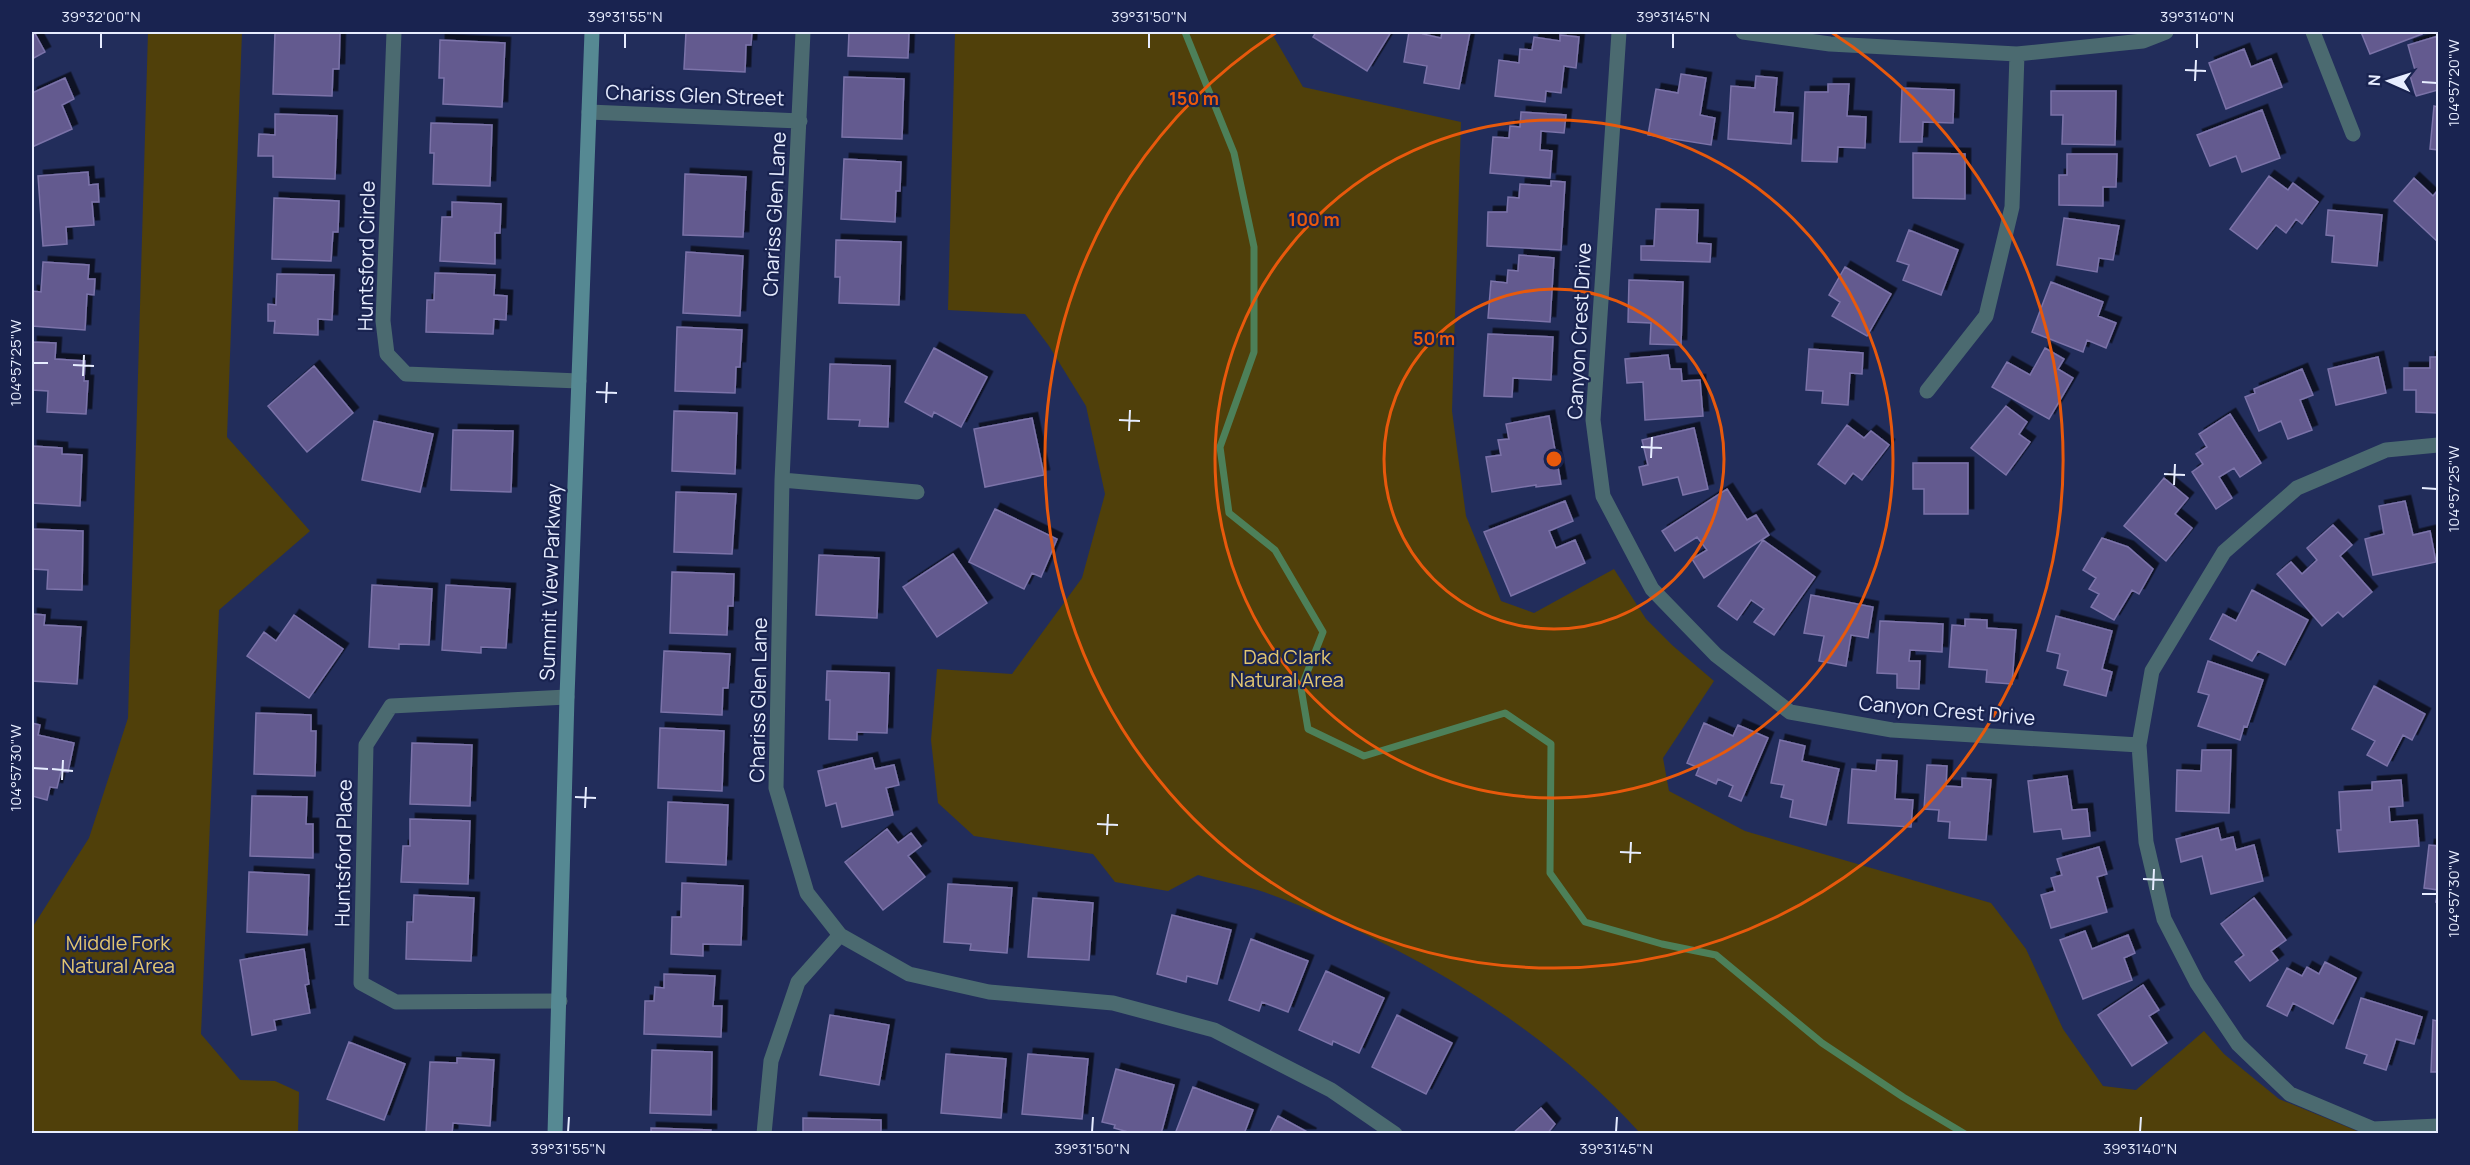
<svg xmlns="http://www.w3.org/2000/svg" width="2470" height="1165" font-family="Manrope,sans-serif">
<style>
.green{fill:#50400a}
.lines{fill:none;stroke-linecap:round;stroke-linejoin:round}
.stream{stroke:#4d8059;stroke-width:7}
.building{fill:#635a8f;stroke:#7b73a9;stroke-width:1.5;filter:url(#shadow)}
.street{stroke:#4b6a70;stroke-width:15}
.secondary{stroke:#568993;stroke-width:15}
.ticks{fill:none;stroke:#e7edff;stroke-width:2}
.ring{fill:none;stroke:#e8590c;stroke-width:3}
.labels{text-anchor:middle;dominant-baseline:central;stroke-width:4.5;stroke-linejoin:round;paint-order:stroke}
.street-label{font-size:20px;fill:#e7edff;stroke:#192350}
.park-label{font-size:20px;fill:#e3c670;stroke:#192350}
.centre{fill:#e8590c;stroke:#192350;stroke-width:3}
.ring-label{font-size:18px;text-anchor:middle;font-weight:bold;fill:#e8590c;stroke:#192350;stroke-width:4.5;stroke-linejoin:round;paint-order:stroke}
.neatline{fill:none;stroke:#e7edff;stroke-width:2}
.ticks-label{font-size:15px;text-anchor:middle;fill:#e7edff}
</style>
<defs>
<filter id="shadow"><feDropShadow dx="5.5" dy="-5.5" stdDeviation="0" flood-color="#0009"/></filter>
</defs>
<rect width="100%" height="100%" fill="#222d5b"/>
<path class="green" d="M148,32H242L227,437L310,531L219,610L201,1034L240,1080L275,1081L299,1092L298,1133H32V928L89,838L128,718Z
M955,32H1271L1303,87L1461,122L1452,411L1466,516L1501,601L1534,613L1614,569L1646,619L1672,645L1714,681L1663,758L1669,791L1745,831L1991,903L2026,949L2063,1029L2103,1086L2136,1090L2204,1031L2224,1054L2279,1099L2362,1133H1640C1540,1023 1403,942 1264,892C1243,885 1219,881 1198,875L1168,891L1115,882L1093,854L974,836L938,803L931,740L937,669L1012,674L1082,578L1105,494L1086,406L1049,346L1025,314L948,310Z"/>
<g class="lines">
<path class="stream" d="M1185,32L1234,153L1254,247V352L1220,447L1229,513L1275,550L1323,632L1301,688L1308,729L1364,756L1505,713L1551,744L1550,873L1585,922L1662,944L1716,955L1822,1043L1903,1097L1965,1134"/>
</g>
<path class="building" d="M32,32H34L45,52L32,59Z
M275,32H340L339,69H333L332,96L273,94Z
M686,32H752L751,45H746L745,72L684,69Z
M849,32H909L908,58L848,56Z
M1316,32H1391L1367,71L1313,37Z
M1409,32H1424L1423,34L1441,38L1442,32H1470L1459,89L1424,83L1427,66L1404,62Z
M2361,32H2421L2422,34L2370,54Z
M1560,35L1579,37L1576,68L1564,66L1561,93L1546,91L1545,102L1495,96L1499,60L1519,63L1520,49L1532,50L1534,37L1560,41Z
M2438,36V90L2416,96L2409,72L2415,70L2408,45Z
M440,40L505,43L502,107L443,104L444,78H439Z
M2244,49L2251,67L2271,59L2282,87L2226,109L2209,63Z
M1681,74L1706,78L1700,115L1715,118L1711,145L1648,135L1656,89L1678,93Z
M1756,76L1777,78L1774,112L1793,113L1791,144L1728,139L1731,86L1755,88Z
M844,77L904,79L902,139L842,137Z
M65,78L74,99L62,105L72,129L32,147V93Z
M1828,84H1849L1847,116L1866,117L1865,148L1838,147L1837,162L1802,161L1805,92H1828Z
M1902,88L1954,90L1953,123L1923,122L1922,142H1900Z
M2051,91H2116L2115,145L2062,144L2063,115H2051Z
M2434,106L2438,107V150L2430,149Z
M2262,110L2280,158L2242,172L2236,156L2210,166L2197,135Z
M1521,112L1566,115L1564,133L1541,131L1540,150L1552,151L1550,178L1490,173L1493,137L1509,138L1510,126L1520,127Z
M275,114L337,116L335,179L273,177V156H258L259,134L275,135Z
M431,123L492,125L490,186L433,184L434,153H430Z
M1913,153L1965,154V199L1913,198Z
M2067,154H2117L2116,187H2103V206L2059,205V175H2067Z
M844,159L901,162L900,191H896L895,222L841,219Z
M88,172L89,185L98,184L99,202H92L94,225L66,227L67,244L43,246L38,176Z
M685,174L746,177L743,237L683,235Z
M2269,176L2288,190L2293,183L2318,202L2302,224L2296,219L2286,233L2276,225L2257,249L2230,229Z
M2414,178L2433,196L2438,190V242L2394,201Z
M1551,181L1565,182L1561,250L1487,246L1488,212H1507L1508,197L1519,198L1520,184L1551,186Z
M274,198L339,201L338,232H333L331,261L272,259Z
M452,202L501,204L500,233H495V264L440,261L442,217H452Z
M1656,209L1698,210L1697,243L1711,244L1710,262L1641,260V246H1654Z
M2328,210L2382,215L2377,266L2332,262L2334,236L2326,235Z
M2064,218L2119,226L2113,260L2099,258L2097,272L2057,265Z
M1909,230L1958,250L1941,295L1903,280L1909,265L1897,261Z
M836,240L901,242L899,305L839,303L840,277H835Z
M686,252L743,256L740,316L683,313Z
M1519,255L1554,258L1550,322L1488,318L1491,281L1507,283L1508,270L1518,271Z
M43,262L89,265L88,279H95L94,295L87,294L85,330L32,326V291L41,292Z
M1845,267L1891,294L1867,336L1832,316L1840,302L1829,295Z
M435,273L495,275L494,295L507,296L506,320L494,319L493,334L426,332L427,300H434Z
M277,274L334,275L332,320L318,319V335L274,333L275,321H268V304L276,305Z
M1629,280L1683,282L1681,345L1650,344L1651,323L1628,322Z
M2051,282L2103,302L2098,316L2116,323L2106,348L2087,340L2083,352L2032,332Z
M677,327L742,330L740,367H736L735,393L675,391Z
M1488,334L1553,337L1551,380L1513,378L1512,397L1484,396Z
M32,342L56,343L55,359L85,361L84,381H88L86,414L47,412L48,391L32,390Z
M934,348L987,377L961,427L934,412L932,417L905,402Z
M2045,348L2064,359L2058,369L2073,378L2049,419L1992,387L2007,362L2030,375Z
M1809,349L1863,353L1862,374L1850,373L1848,405L1822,403L1823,391L1806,390Z
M1668,355L1670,369H1681L1682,381L1700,380L1703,416L1645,420L1643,382L1627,383L1625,359Z
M2378,357L2386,393L2336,405L2328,369Z
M2430,357H2438V413L2416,412V390H2404V368H2430Z
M830,364L890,366L888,427L859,426L860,420L828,419Z
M314,366L353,413L307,452L268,406Z
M2302,369L2313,395L2300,400L2312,430L2288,439L2281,421L2259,431L2245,397L2255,393L2254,389Z
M2006,406L2027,422L2019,434L2030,442L2006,475L1971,448Z
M674,411L737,413L735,474L672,471Z
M2230,414L2261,463L2240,477L2234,468L2219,477L2232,498L2216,509L2192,472L2203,464L2196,454L2207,447L2199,434Z
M1549,416L1561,484L1536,487V485L1492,492L1486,457L1501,455L1498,440L1509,439L1506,424Z
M1032,418L1044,475L985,487L974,429Z
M374,421L433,434L420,492L362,480Z
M1847,425L1864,438L1871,431L1889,445L1862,480L1853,473L1845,484L1818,464Z
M1694,428L1708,489L1683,495L1678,477L1643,485L1639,467L1648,465L1642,440Z
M453,430L513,431L511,492L451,490Z
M32,446L62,448V454L82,455L80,506L32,503Z
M1913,463H1968V514H1924V489H1913Z
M2164,478L2188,498L2175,514L2192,528L2166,561L2124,526Z
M1727,489L1747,520L1756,515L1769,535L1704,578L1692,559L1707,550L1697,537L1675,551L1662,531Z
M676,492L736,494L732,554L674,552Z
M1565,501L1573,521L1549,531L1556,548L1575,540L1585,563L1511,596L1484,532Z
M2405,501L2413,535L2430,531L2436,562L2373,575L2365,539L2384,534L2379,506Z
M995,509L1057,539L1041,577L1032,573L1024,589L969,562Z
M2333,525L2352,545L2340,556L2372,592L2343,617L2338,612L2322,626L2277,574L2291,562L2302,574L2317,560L2307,548Z
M32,529L83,531L82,590L47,589L48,570L32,569Z
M2102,538L2128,547L2153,569L2139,594L2132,590L2114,620L2091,607L2099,594L2089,589L2096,578L2083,570Z
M1763,540L1815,577L1774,635L1754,622L1764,609L1751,600L1737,620L1718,606Z
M953,554L987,603L937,637L903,587Z
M819,555L879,558L877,618L816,615Z
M672,572L734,574L733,606H728L727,635L670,633Z
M372,585L432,589L429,645L399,644V649L369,647Z
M446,585L510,589L506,648L481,647V653L442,650Z
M2252,590L2308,620L2285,665L2258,651L2252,661L2210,639L2223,614L2236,621Z
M1811,595L1873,607L1868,638L1851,635L1846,666L1819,661L1824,636L1804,633Z
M32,614L45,615L44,625L81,627L77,684L32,681Z
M294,615L343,649L309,698L247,656L264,632L276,641Z
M2056,616L2112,631L2102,669L2112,672L2106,696L2064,685L2068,671L2057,668L2060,654L2047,651Z
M1965,619L1987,620V628L2016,630L2012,684L1986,682L1987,670L1949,667L1952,625L1965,626Z
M1880,621L1943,624L1942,652L1910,650L1909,661H1920L1919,689L1897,688V674L1877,673Z
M664,651L730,654L728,688H723L722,715L661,712Z
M2208,661L2263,680L2247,727L2244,726L2240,740L2198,726L2209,695L2198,692Z
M827,671L889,673L887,733L857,732V740L829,739L830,700H826Z
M2374,686L2425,714L2412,740L2403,735L2387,766L2367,755L2375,741L2352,729Z
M256,713L311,715V731H316L315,776L254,774Z
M32,723L40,725L38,735L74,743L68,772L61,771L57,788L50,787L47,800L32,796Z
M1704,723L1733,736L1738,725L1768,738L1741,801L1729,796L1733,786L1718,779L1716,784L1696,775L1699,768L1687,763Z
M660,728L724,731L722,791L658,788Z
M1780,740L1805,746L1802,761L1839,769L1826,825L1790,817L1793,800L1781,797L1784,785L1771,783Z
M412,743L472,745L470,806L410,804Z
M2202,750H2231L2229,813L2176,811L2177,770L2201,771Z
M872,758L875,769L894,765L899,785L886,788L893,815L842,827L836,803L826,806L818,771Z
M1877,760L1897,761L1895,799L1913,800L1911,827L1848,823L1852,769L1876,771Z
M1927,765L1947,766L1946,786L1962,787V778L1991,780L1986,840L1949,838L1950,822L1938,821L1939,810L1924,809Z
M2067,776L2072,810L2087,809L2090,836L2063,839L2061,829L2034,832L2028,781Z
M2401,780L2403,806L2389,807L2390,822L2417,820L2419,846L2339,852L2337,830H2341L2339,792L2372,790V782Z
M252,796L307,797L306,824H313V858L250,856Z
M668,802L728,805L726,865L666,862Z
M410,819L470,821L468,884L401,882L403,846H410Z
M2218,828L2221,840L2233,837L2236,850L2254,845L2263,881L2211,894L2202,856L2181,862L2176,839Z
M887,829L898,843L911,833L921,846L908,856L925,877L883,910L845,862Z
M2429,845L2438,846V902H2436L2438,890L2424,888Z
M2099,847L2107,874L2097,877L2107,912L2051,928L2041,895L2055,891L2051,878L2062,875L2057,859Z
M249,872L309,875L307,935L247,932Z
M682,883L743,886L741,945L703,944V956L671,954L672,917H681Z
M948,884L1012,888L1007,953L970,950L971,944L944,942Z
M414,895L474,898L471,961L406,959L407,922H413Z
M1033,898L1093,903L1089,960L1028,957Z
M2254,898L2286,940L2271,951L2278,960L2250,981L2235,962L2244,955L2221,924Z
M1172,915L1231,930L1217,984L1187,976L1186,982L1157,974Z
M2085,931L2092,949L2128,935L2135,953L2124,958L2132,980L2083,999L2060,940Z
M1251,939L1308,961L1288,1012L1262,1002L1259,1011L1229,1000Z
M304,949L309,984L305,985L310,1013L274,1020L276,1030L252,1035L240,960Z
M2325,962L2356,978L2333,1024L2293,1003L2287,1016L2267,1006L2287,968L2302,976L2307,967L2319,974Z
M1326,971L1384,998L1359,1053L1333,1041L1332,1045L1299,1030Z
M664,974L715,976L713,1006H722L721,1037L644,1034L645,1001H654L655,987L664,988Z
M2143,985L2159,1010L2149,1016L2167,1043L2132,1066L2098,1015Z
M2361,998L2422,1017L2414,1044L2396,1039L2386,1070L2364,1063L2367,1055L2346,1048Z
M830,1015L889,1025L879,1085L820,1075Z
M1397,1015L1452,1043L1426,1094L1372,1067Z
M2433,1020L2438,1021V1072H2431Z
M349,1042L405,1064L384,1120L327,1099Z
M652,1050L712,1052L711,1115L650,1113Z
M946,1054L1006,1059L1001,1118L941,1113Z
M1028,1054L1088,1059L1082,1119L1022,1114Z
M457,1058L494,1060L490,1126L453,1123L452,1134L426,1133L430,1062L457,1063Z
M1116,1069L1174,1085L1161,1134H1135L1114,1128L1115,1125L1102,1122Z
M1193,1087L1253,1110L1244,1134H1175Z
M1541,1108L1555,1124L1547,1134H1512Z
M1278,1116L1311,1134H1269Z
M803,1118L881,1120V1134H803Z
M651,1128L711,1130V1134H651Z"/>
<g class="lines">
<path class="street" d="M394,32L383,321L387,354L406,374L579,381
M803,32L782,480L776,788L807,893L840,935L909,974L989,992L1113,1003L1214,1030L1331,1090L1395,1134
M1619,32L1593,420L1603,496L1652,589L1716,655L1790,712L1892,730L2139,745
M1743,32L1830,44L2017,54L2143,41L2166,32
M2313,32L2353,134
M589,112L800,121
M1927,391L1986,316L2012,207L2017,54
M2438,445L2386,450L2297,488L2224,552L2152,671L2139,745L2146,842L2164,919L2197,983L2238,1044L2290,1094L2373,1129L2438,1126
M782,480L917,492
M560,1001L396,1002L361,983L366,745L391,706L567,697
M764,1134L771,1061L798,982L840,935"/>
<path class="secondary" d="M555,1134L567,697L592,32"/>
</g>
<path class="ticks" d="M101,48V33M625,48V33M1149,48V33M1673,48V33M2197,48V33M2185,70L2206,71M2195,81L2196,60M2422,82L2437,83M33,363H48M73,365L94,366M83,376L84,355M596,392L617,393M606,403L607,382M1119,420L1140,421M1129,431L1130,410M1641,447L1662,448M1651,458L1652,437M2164,474L2185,475M2174,485L2175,464M2422,488L2437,489M33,768L48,769M52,769L73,771M62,780L63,760M575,797L596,798M585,808L586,787M1097,824L1118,825M1107,835L1108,814M1620,852L1641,853M1630,863L1631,842M2143,879L2164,880M2153,890L2154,869M2422,894H2437M568,1132L569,1117M1092,1132L1093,1117M1616,1132L1617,1117M2140,1132L2141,1117"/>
<g class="ring">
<circle cx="1554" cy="459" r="170"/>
<circle cx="1554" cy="459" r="339"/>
<path d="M1831 32A509 509 0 1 1 1277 32"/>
</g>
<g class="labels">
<g class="street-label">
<text transform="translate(695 95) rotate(2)">Chariss Glen Street</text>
<text transform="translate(774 214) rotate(-87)">Chariss Glen Lane</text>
<text transform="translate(366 256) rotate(-89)">Huntsford Circle</text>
<text transform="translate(1579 331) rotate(-87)">Canyon Crest Drive</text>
<text transform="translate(550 582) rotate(-88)">Summit View Parkway</text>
<text transform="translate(758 700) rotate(-89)">Chariss Glen Lane</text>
<text transform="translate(1947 710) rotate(5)">Canyon Crest Drive</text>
<text transform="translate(343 853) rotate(-89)">Huntsford Place</text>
</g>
<g class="park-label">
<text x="1287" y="656">Dad Clark<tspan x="1287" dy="23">Natural Area</tspan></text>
<text x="118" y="942">Middle Fork<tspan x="118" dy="23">Natural Area</tspan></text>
</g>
</g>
<circle cx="1554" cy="459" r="9" class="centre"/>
<g class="ring-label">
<text x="1194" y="105">150 m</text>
<text x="1314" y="226">100 m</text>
<text x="1434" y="345">50 m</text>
</g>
<rect width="2470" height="1165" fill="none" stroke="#192350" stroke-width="66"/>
<g transform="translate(2389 81) rotate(273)" stroke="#192350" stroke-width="4.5" paint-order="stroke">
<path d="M0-4.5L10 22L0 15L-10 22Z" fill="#e7edff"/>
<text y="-9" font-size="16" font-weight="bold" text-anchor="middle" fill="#e7edff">N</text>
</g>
<rect x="33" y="33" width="2404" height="1099" class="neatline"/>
<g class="ticks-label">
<text x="101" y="22">39°32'00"N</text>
<text x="625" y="22">39°31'55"N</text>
<text x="1149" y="22">39°31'50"N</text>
<text x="1673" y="22">39°31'45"N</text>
<text x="2197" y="22">39°31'40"N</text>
<text transform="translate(2454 83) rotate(-90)" y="5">104°57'20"W</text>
<text transform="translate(16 363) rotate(-90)" y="5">104°57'25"W</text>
<text transform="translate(2454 489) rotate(-90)" y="5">104°57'25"W</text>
<text transform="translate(16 768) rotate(-90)" y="5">104°57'30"W</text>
<text transform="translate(2454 894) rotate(-90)" y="5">104°57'30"W</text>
<text x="568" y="1154">39°31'55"N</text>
<text x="1092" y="1154">39°31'50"N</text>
<text x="1616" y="1154">39°31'45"N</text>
<text x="2140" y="1154">39°31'40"N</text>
</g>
</svg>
